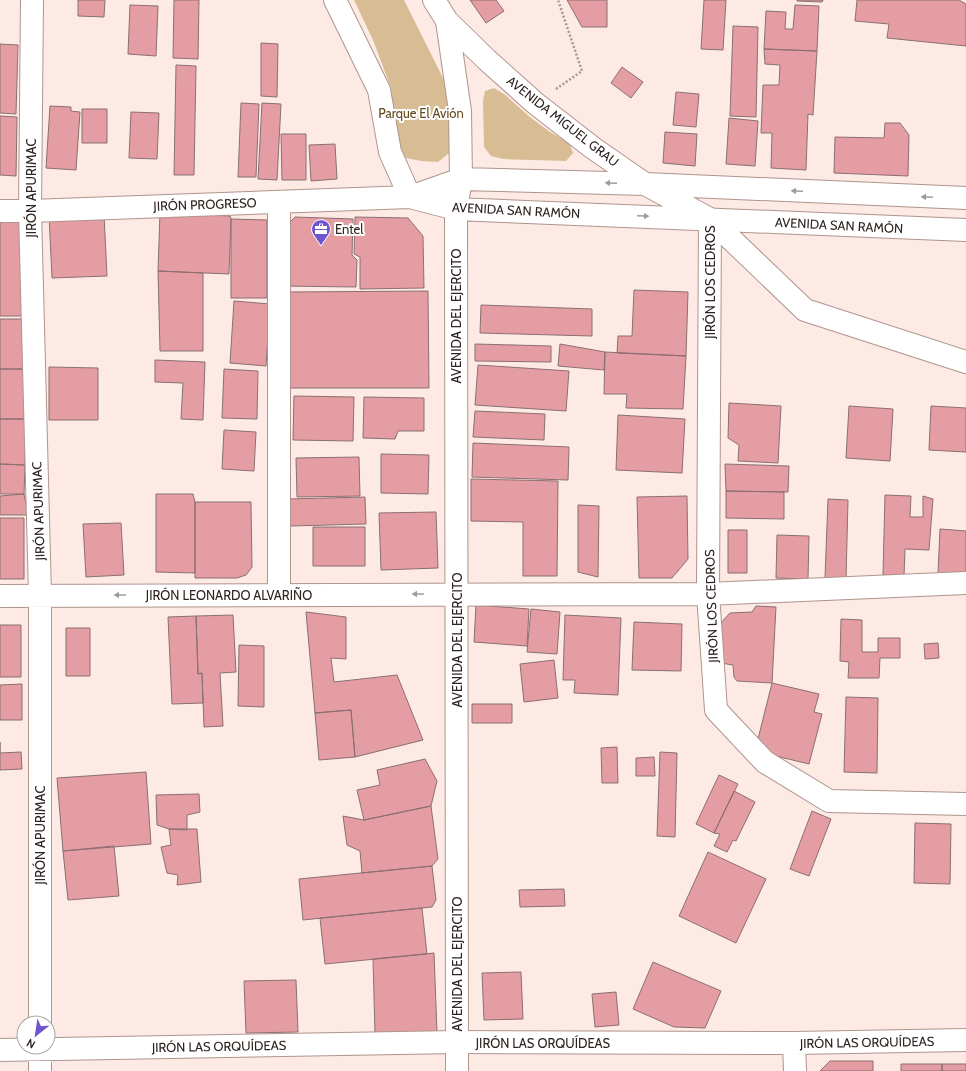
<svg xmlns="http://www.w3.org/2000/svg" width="966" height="1071" font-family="Cabin,sans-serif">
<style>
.green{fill:#d8bc93}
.building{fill:#e49da3;stroke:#8b6f71}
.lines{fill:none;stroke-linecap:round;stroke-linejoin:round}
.minor-casing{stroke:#b0948d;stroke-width:24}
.tertiary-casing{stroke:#b0948d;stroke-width:24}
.path{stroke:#a69692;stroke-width:2.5;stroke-dasharray:2 2;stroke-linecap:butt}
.minor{stroke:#fff;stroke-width:22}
.tertiary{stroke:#fff;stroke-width:22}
.oneway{fill:#a19c9b}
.labels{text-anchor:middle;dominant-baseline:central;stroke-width:4;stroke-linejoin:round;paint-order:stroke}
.park-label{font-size:13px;fill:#64491e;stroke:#fff}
.street-label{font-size:13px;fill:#2f2421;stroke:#fff}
.poi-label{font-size:13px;fill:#2f2421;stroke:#fff;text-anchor:start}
</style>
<rect width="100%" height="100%" fill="#fdeae5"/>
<path class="green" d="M354,0H404L447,86L451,114L449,153L438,162L421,161L406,158L397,150L393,128L391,88L373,40Z
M494,88L504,94L531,118L550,132L569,143L573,153L566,161L503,159L491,156L484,147L483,101L485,91Z"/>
<path class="building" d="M78,0H105L104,17L78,16Z
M174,0H199L198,59L173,58Z
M470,0H496L504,11L486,23Z
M567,0H607V27H582Z
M704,0H726L723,50L701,49Z
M797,0H823L822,2L797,1Z
M857,0H959L966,4V46L887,38L889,24L855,21Z
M130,5L158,6L156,56L128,54Z
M795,5L819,6L817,51L764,49L766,11L786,12L785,29H793Z
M733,26L758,27L756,117L730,116Z
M261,43L278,44L277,97L261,96Z
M0,44L18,45L16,114L0,113Z
M764,49L817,51L813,115L808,114L806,170L771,168L772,133H761L763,85H779L780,65L765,64Z
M176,65L196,66L194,175H174Z
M622,67L643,82L631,98L611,83Z
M676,92L699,94L696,127L673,125Z
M241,103L259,104L256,177H238Z
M262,103L281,104L277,180L258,179Z
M50,106L71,107V111L80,112L76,170L46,168Z
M82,109H107V143H82Z
M131,112L159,113L157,159L129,158Z
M0,116L17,117L16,176L0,175Z
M729,118L758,121L755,166L726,164Z
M885,123H900L909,135L908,176L834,173L835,137L884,138Z
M665,132L697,134L695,166L663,163Z
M281,134H306V180H282Z
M335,144L337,179L311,181L309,145Z
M160,213L230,216L231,219L229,274L158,271Z
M104,214L107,276L52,278L49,215Z
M295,217L353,219L352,255L357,260L356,287L282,286V230Z
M355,217L408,218L423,236L424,288L360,289V257L354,254Z
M0,219H23L25,316H0Z
M231,219L267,220V298H231Z
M158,271L203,273V351H160Z
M634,290L688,292L686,356L617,353L618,336H632Z
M428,291L429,388H290L288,292Z
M234,301L270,304L266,366L230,363Z
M481,305L592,309V336L480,333Z
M0,319H26V369H0Z
M475,344L551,346V362L475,361Z
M560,344L605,352L604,370L558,366Z
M605,352L686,356L683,409L626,408L627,394H604Z
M155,360L205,362L203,420L181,419L183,383L155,382Z
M478,365L569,371L566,411L475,405Z
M49,367L98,368V420H49Z
M0,369H26V419H0Z
M224,369L258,371L257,419L222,418Z
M294,396L354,397L353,441L293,440Z
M364,397L424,398V431H398L395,439L363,438Z
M729,403L781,406L778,463L738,461L739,445L728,438Z
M849,406L893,409L890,461L846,458Z
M931,406L966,408V452L929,450Z
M475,411L545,414L544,440L473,437Z
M618,415L685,419L682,473L616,470Z
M0,419H26L25,465L0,464Z
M224,430L256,432L254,471L222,469Z
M473,443L569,447L568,480L472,477Z
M381,454L429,455L428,494L381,493Z
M359,457L360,496L297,497L296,458Z
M0,464L25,465L24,494H0Z
M725,464L789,466L788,492L726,491Z
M471,479L558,481L557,576H523V522L471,521Z
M726,491L784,492V519L726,518Z
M24,494L28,513L27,515H0V496Z
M156,494H193L195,502V573L156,572Z
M885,495L911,496L910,517H923V496L933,499L929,550L905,549L904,576L883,575Z
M687,496L688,559L672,578H639L637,497Z
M365,497L366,524L290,526L289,499Z
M828,499L848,500L846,579L825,578Z
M195,502H251L252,567L246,575L237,578H195Z
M578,505L599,506L598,577L578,572Z
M436,512L438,568L381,570L379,513Z
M0,518H24V579H0Z
M121,523L124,575L86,577L83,524Z
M313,527H365V566H313Z
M940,529L966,531V576L938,574Z
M728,530H747V573H728Z
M777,535L809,536L808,579L776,578Z
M476,605L529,609L527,646L474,642Z
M756,606L776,607L772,683L737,681L734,677L733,665L721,663L718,626L730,613L752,612Z
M531,609L560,612L557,654L527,652Z
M306,612L346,617V659L331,658L334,682L397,675L423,740L355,757L351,710L315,713Z
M233,615L236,672L220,673L223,726L204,727L202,673L198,674L196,616Z
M565,615L621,618L618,695L574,693L575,680H563Z
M196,616L198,674L202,673L203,703L172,704L168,617Z
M841,619L862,620V652H878V638H900V658H880L879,678H848L849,662L840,661Z
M634,622L682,624L681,671L632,670Z
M0,625H21V677H0Z
M66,628H90V676H66Z
M938,643L939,658L925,659L924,644Z
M239,645L264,646V707L238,706Z
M554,660L558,698L524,702L520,664Z
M772,683L819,694L814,712L822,714L809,764L755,751Z
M22,684V720H0V685Z
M846,697L878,698L877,773L844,772Z
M472,704H512V723H472Z
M351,710L355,757L319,760L315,713Z
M0,742V753L21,752L22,769L0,770Z
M617,747L618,783H602L601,748Z
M660,752L677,753L675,837L657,836Z
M654,757L655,776H636V758Z
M425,759L437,781L431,806L364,820L357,790L380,785L377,770Z
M146,772L151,844L63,851L57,778Z
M719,775L738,784L714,833L696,824Z
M734,791L755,802L736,841L733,840L727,852L714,846L720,834L714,833Z
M199,794L200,812L187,815V830L169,829L157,825L156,795Z
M431,806L438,859L432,866L362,873L360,851L347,845L343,816L364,820Z
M812,811L831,819L809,876L790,869Z
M915,823L951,824L950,884L914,883Z
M169,829H197L201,882L177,885L178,875L167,873L161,847L171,845Z
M114,846L119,896L68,900L63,851Z
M708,852L766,879L736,943L679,916Z
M432,866L436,900L432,907L303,920L299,879Z
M564,889L565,906L520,907L519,890Z
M422,908L427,954L325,964L320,918Z
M434,953L437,1032L375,1034L373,959Z
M653,962L721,991L705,1028L674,1027L633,1009Z
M521,972L523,1019L484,1020L482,973Z
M296,980L298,1032L246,1033L244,981Z
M616,992L619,1025L595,1027L592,994Z
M830,1061H873V1071H820Z
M901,1064H942V1071H901Z
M942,1064H966V1071H942Z"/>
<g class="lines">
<defs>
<path id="minor" d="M32,0L30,211L40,596V1023
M335,0L379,90L390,152L410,197
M710,219L708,594L716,710L765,762L829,801L966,804
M710,219L805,310L966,362
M279,595V202
M0,596L708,594L966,583
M794,1043L795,1071
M40,1047V1071
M0,1050L457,1042L794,1043L966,1040"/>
<path id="tertiary" d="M434,0L447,21L487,60L535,103L593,148L645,184L706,217
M447,21L460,111L461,179L456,209L457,1071
M410,197L461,179L645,184L966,198
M0,211H30L410,197L456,209L966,230"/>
</defs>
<use href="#minor" class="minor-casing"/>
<use href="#tertiary" class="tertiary-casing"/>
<path class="path" d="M556,89L582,71L558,0"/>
<use href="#minor" class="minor"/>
<use href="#tertiary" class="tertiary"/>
</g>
<defs><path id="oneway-solid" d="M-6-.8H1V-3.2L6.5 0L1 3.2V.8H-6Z"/></defs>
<g class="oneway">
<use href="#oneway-solid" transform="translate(611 183) rotate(-178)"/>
<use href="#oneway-solid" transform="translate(797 191) rotate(-178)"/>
<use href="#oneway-solid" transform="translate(927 197) rotate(-178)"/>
<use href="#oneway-solid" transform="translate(643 216) rotate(2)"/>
<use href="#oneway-solid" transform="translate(418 594) rotate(180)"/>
<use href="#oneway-solid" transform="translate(120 595) rotate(180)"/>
</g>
<defs>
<symbol id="office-pin" viewBox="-11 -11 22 30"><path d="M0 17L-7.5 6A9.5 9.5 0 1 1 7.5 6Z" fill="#6d55cf" stroke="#fff"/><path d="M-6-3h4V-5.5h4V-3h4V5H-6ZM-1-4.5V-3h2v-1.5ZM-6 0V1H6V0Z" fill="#fff"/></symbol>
</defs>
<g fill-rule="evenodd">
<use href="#office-pin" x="310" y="218" width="22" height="30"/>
</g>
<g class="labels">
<g class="park-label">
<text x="421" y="113">Parque El Avión</text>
</g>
<g class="street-label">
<text transform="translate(563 121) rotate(38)">AVENIDA MIGUEL GRAU</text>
<text transform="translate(31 188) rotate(-90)">JIRÓN APURIMAC</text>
<text transform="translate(205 204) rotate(-2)">JIRÓN PROGRESO</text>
<text transform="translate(516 210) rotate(3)">AVENIDA SAN RAMÓN</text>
<text transform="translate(839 225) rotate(3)">AVENIDA SAN RAMÓN</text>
<text transform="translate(710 282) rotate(-90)">JIRÓN LOS CEDROS</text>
<text transform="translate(456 316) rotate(-90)">AVENIDA DEL EJERCITO</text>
<text transform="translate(38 511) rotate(-92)">JIRÓN APURIMAC</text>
<text x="229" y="595">JIRÓN LEONARDO ALVARIÑO</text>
<text transform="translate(711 606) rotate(-92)">JIRÓN LOS CEDROS</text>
<text transform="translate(457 640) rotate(-90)">AVENIDA DEL EJERCITO</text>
<text transform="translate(40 835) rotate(-90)">JIRÓN APURIMAC</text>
<text transform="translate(457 964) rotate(-90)">AVENIDA DEL EJERCITO</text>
<text transform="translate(867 1042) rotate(-1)">JIRÓN LAS ORQUÍDEAS</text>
<text x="543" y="1043">JIRÓN LAS ORQUÍDEAS</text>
<text transform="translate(219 1046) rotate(-1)">JIRÓN LAS ORQUÍDEAS</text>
</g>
<g class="poi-label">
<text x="335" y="229">Entel</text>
</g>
</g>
<g transform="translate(36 1035) rotate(210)"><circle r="19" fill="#ffffff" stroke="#aca7a6"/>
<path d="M0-3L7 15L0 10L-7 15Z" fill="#6d55cf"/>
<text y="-6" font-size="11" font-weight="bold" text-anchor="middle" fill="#2f2421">N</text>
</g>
</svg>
